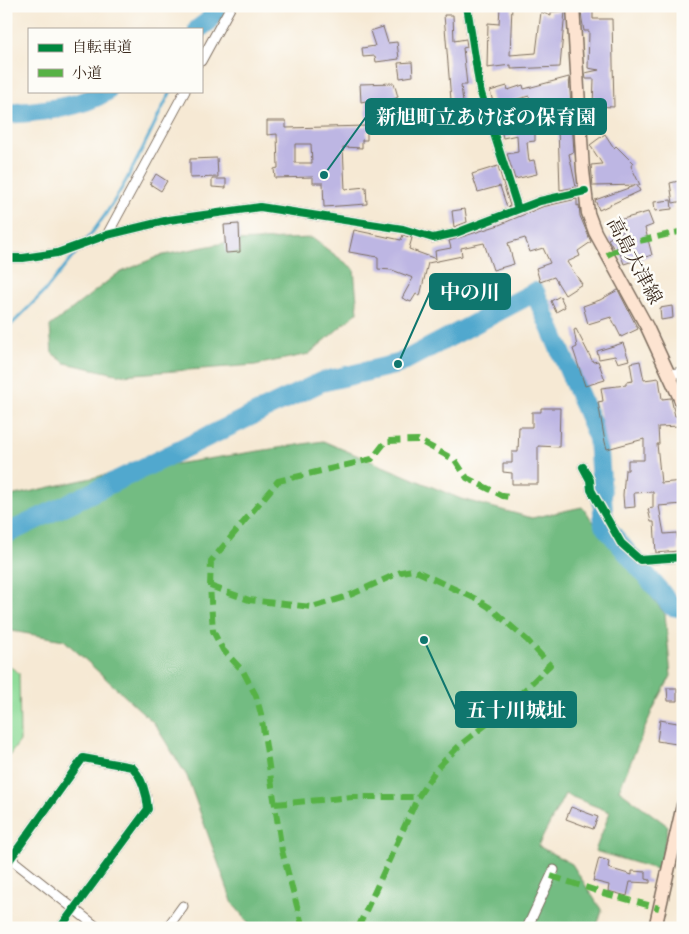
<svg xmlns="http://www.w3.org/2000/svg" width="689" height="934" font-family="'IM FELL DW Pica','Noto Serif JP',serif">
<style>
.green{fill:#8fdc9a;stroke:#65835c}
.forest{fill:#73bc82;stroke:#577350}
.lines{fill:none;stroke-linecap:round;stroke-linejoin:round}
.stream{stroke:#51a8ce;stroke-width:3}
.river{stroke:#51a8ce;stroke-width:20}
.building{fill:#bdb6e3;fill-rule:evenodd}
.street-casing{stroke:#7c6d5e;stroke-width:11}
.secondary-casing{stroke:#7c6d5e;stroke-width:15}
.street{stroke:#fff;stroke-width:9}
.secondary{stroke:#fde4d1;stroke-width:12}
.quiet{stroke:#57b245;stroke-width:6;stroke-dasharray:12 6;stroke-linecap:butt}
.cycleway-casing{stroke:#fdfcf7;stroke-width:11}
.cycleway{stroke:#00873e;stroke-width:8}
.labels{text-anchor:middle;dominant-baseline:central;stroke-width:5;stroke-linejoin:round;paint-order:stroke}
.street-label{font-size:19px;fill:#3b2a1e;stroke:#fdfcf7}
.leader{fill:none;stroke:#0f766e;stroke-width:2}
.callout-dot{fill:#0f766e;stroke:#fdfcf7;stroke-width:2}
.callout{fill:#0f766e;stroke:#0f766e;stroke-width:2}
.callout-label{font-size:20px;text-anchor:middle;font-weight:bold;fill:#fff}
</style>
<rect width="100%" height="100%" fill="#fdfcf7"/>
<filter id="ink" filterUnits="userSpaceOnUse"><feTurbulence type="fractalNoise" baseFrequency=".02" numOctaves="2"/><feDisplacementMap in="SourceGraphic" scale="10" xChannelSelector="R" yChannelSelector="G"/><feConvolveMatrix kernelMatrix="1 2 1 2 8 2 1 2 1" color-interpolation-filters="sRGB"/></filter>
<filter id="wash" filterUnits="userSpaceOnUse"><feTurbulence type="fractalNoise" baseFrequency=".0096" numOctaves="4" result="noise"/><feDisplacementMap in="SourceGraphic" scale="20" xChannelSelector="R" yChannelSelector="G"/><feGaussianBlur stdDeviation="1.12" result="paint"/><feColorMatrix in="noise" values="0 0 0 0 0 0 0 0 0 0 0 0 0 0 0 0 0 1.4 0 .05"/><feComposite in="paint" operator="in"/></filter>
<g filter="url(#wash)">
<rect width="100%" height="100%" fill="#f6e9d4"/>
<path class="green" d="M6,664L19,673L20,741L6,760Z"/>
<path class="forest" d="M312,238L354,269L358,312L309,354L255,365L121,375L65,363L52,353L50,326L117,274L159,256L234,241Z
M323,441L461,499L532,518L582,507L665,614L671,676L653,709L619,790L668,826L659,870L595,851L610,812L565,794L538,846L572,864L602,911L596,928H253L233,904L187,776L154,723L64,640L6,630V497L105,475Z"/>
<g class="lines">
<path class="stream" d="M201,35L209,21
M86,240C123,197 145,141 171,91
M6,330L45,291L79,249"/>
<path class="river" d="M198,29L209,21L217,6
M6,114C40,111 78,109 107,91
M6,534L321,382L398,364L535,292L598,438L604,525L672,606L683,608"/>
</g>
<g id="blocks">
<path class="building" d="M500,6H512L510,55L536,53L541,12L551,16V12L565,11L560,67L511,69V65L487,68L488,23L499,24Z
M584,7H593V19H612L614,107L593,106L594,79H586L585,73L599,70L588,68L589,31H584L582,20L581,11H585Z
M444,15H453L454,41L466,39L467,47L463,48L467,85H461L464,112L479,109L483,120L452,125L451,115L443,116V112L427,114L426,105L451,100Z
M383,27L388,43L397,42L399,59L376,62L375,56L363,57L362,48L375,46L370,31Z
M412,62L413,76L400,78L398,63Z
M569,77L574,152L569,154L576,187L560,190L558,127L535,132V141L527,142L528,152L529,161L534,160L537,174L515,179L507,154L518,152L517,135L503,138L498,117L495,118L492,106H494L490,91L507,86L508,90L523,85L524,89ZM529,96L533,115L517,119L511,101Z
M394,83L398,97L390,101H376L377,122H389V130L367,131L366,101L361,102L360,84Z
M267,121H286V128L367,126V140H362V148L343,147L345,189L366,187L367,204L324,207L323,183H313V177L275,178L274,169L278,168L277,134L267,135ZM295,144H311L312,163H295Z
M605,134L614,148L616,146L633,163L631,166L640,185L593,186L591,165L602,164L590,145Z
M217,158L218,177L190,178V159Z
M498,166L510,206L507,207L500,186L478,192L472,174Z
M156,174L167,181L161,191L150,184Z
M212,179H226V188L212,187Z
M683,180V201L673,203L670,183Z
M637,185L640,191L599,210L595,200Z
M577,199V206L579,205L580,216L591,242L578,251L580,256L567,262L582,284L565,295L554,277L540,282L536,268L550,263L543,248L530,252L525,238L508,243L514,264L493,270L484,243L461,248L462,256L428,263L420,296L416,294L411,302L402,298L413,278L392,270L378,269V257L349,252L354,230L401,240L403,235L412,238L409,249L436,259L435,251L451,248L449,241L499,225L542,207Z
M671,200L672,209L655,211L654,202Z
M465,209L467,222L454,227L452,211Z
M648,212L653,225L645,228L652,255L624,264L618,247L614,249L608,239L624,231L619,220Z
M239,224L240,252L226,253L224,225Z
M618,290L638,329L621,337L611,317L588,324L583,306L600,300Z
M560,296L565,307L556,312L551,301Z
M672,306L673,318L661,320L660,308Z
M576,329L593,362L598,361L605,380L585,386L573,349L577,347L574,330Z
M623,343L629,360L618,363L615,356L599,359L597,351Z
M640,361L644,380L659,378L662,399L671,398L675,416H679L680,426L658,427L659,444H657L661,483L683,481V504L659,506L664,534L677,533L678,551L656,553L654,522H651L648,509L653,508V492L634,493L635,507L624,508L623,495L625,470H628V460H644V439L607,449L605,442L598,402L603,401L601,388L626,385V382L633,381L630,363Z
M541,408H560L559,447L538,446V484H512V473L503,472V463H512V452H518L519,427H532V412H541Z
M667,688H677V701H668Z
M660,720L683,724V745L657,741Z
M571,807L598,817L593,829L566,819Z
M599,858L609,861L608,868L632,875V871L646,872V879L650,880V883L630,882L627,896L608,891L609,885L593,881Z"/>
</g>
</g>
<g filter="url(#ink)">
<use href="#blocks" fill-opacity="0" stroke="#7c6d5e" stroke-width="1"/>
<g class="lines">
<defs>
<path id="street" d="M467,6L480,90L518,209
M201,61L231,6
M107,235L185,91
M6,258H23L57,253L107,235L169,220L260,207L403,229L433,238L456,233L540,201L585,191
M670,374L683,372
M583,467L590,480L591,490L621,543L640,560L683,557
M11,859L98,928
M6,865L83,758L132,767C142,777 147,795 148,809L60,928
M167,928L183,906
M527,928L554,870"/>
<path id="secondary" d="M573,6L583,171L588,213L595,232L647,327L683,405
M655,928L683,805"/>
</defs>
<use href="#street" class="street-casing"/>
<use href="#secondary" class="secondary-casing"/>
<use href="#street" class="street"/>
<use href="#secondary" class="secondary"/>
<path class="quiet" d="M607,255L631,243L683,231
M210,586L249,600L312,607L348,596L401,572L414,570L476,599L489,607L527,640L550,665L501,713L460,745L437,768L418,797L358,928
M275,804L353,797H418
M551,876L603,893L659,908
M303,928L282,851L261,714L256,696L243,671L223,650L213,631L210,586L211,561L278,481L372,459L386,441L418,440L455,460L467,478L503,496L509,497"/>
<defs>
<path id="cycleway" d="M467,6L480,90L518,209
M6,258H23L57,253L107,235L169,220L260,207L403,229L433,238L456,233L540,201L585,191
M583,467L590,480L591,490L621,543L640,560L683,557
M6,865L83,758L132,767C142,777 147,795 148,809L60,928"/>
</defs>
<use href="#cycleway" class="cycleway-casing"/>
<use href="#cycleway" class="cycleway"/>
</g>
</g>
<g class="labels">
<g class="street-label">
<text transform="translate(634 261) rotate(62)">高島大津線</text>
</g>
</g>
<path class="leader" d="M324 175L366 117M398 364L430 292M424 640L456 710"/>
<g class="callout-dot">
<circle cx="324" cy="175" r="5"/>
<circle cx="398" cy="364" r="5"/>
<circle cx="424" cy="640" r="5"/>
</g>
<g class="callout">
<rect x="366" y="99" width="240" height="35" rx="5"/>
<rect x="430" y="274" width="80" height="35" rx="5"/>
<rect x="456" y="692" width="120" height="35" rx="5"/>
</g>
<g class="callout-label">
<text x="486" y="124">新旭町立あけぼの保育園</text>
<text x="470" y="299">中の川</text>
<text x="516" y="717">五十川城址</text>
</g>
<rect width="689" height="934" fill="none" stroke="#fdfcf7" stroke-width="25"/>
<rect x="28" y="28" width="175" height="65" fill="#fdfcf7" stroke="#afa8a0"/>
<rect x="38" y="44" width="25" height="8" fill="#00873e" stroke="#afa8a0"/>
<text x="72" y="52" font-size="15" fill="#3b2a1e">自転車道</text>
<rect x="38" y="69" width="25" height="8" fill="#57b245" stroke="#afa8a0"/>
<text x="72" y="78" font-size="15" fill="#3b2a1e">小道</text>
</svg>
